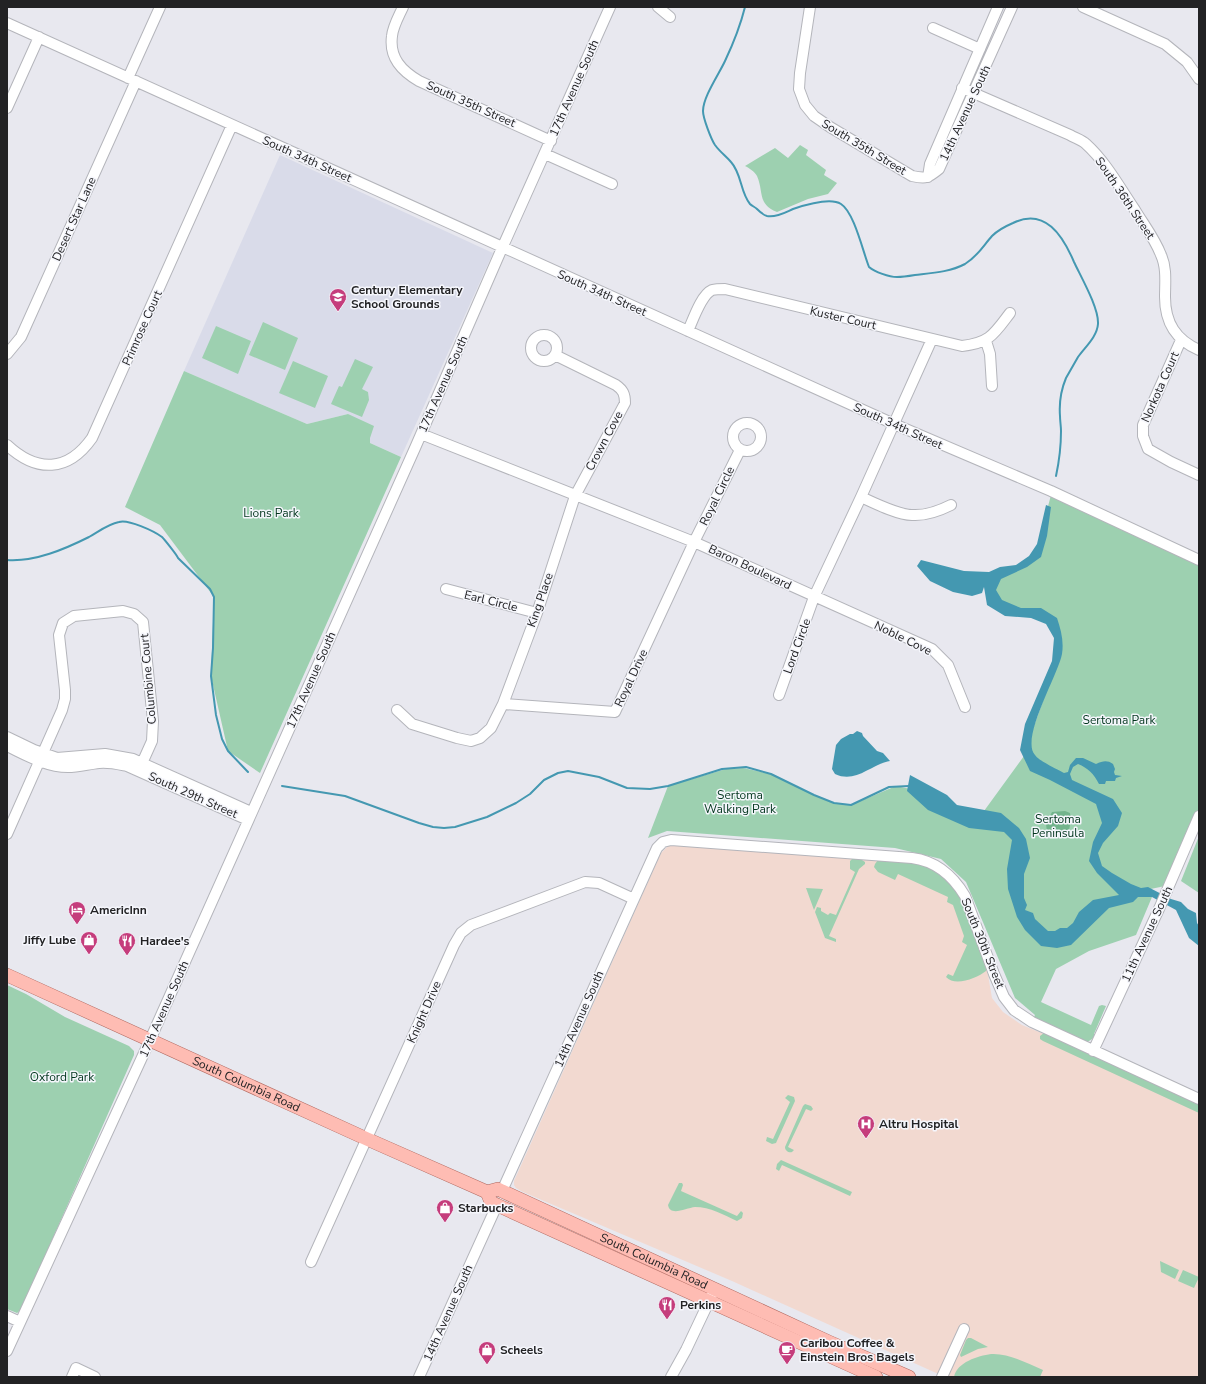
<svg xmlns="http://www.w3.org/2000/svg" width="1206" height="1384" font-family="'Nunito Sans',sans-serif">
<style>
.built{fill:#d9dbe9}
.medical{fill:#f2d9d0}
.green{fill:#9dd0b0}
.forest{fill:#72b48c}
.water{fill:#4498b1}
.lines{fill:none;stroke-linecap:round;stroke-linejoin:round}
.stream{stroke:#4498b1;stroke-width:2}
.minor-casing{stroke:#b4b5bb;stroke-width:12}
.major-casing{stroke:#b16960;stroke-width:14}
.minor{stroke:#fff;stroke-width:10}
.major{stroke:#febcb3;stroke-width:13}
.labels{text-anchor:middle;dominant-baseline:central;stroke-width:3;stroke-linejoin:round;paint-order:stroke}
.street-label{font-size:12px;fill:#222224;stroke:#f5f6fc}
.poi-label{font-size:12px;font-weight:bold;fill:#222224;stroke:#f5f6fc;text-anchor:start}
.park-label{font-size:12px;fill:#00351c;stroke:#f5f6fc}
</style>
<rect width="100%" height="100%" fill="#e8e8ef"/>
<path class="built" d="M280,155L493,253L401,457L370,443V438L348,414L307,424L184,371Z"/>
<path class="medical" d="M676,845L878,860L940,873L987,969L992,998L1003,1012L1022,1025L1199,1098V1377H945L732,1281L523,1192L516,1188L514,1185V1181L661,853L668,846Z"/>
<path class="green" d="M800,145L808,150L806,155L826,170L824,175L837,183L828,194L808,199L777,212C757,204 764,192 757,176C755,172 749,168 745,166L775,148L788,158Z
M263,322L298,338L285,370L249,355Z
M216,326L251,341L238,374L202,358Z
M355,359L373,367L362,389L368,392L369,400L362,417L331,404L339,386L342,387Z
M293,361L328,376L315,408L279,393Z
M184,371L307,424L348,414L374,426L370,438V443L401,457L260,773L228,751L211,676L214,597L160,525L125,507Z
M1051,495L1199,561V816L1170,885L1136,892L1152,897L1136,935L1089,951L1056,969L1041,1002L1091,1025L1099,1006L1102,1005L1106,1006L1094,1034L1095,1035L1092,1039L1086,1043L1033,1019L1035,1015L1015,998L966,882L941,859L895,848L667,831L648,838L668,786L726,769L743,768L771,774L814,795L835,803L851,805L896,786L935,794L976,822L1024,756L1025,751L1057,662L1053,622L992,604L989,582L1023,565L1037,548Z
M1199,836V893L1181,881Z
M853,858H859L865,862V864L859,869L829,936L836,939V942L825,938L815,912L817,907L821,908V911L828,915L830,913L836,915L855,872L850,869V861Z
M878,860L919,863L937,871L957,890L963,903L986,966V971C977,978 955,987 946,977L948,974L953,976L967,945L962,942L964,936L953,905L947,902L948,897L898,874L895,880L878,872L874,867L875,864Z
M806,888L823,889L814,910Z
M7,985L26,994L65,1017L129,1046L134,1051V1055L21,1310L17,1313L7,1309Z
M1044,1033L1199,1103V1113L1043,1041L1040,1039V1036Z
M788,1095L794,1097L795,1101L776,1143L772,1144L766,1141L767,1137L773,1139L790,1102L785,1098Z
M805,1104L811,1106L813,1109L811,1111L806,1109L788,1147L794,1150L792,1152C789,1153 785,1151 785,1147L803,1106Z
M781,1160L852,1192L850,1196L782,1165L779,1171L776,1169L777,1164Z
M679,1183H682L683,1185L681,1191L737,1216L741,1211L743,1213L742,1218L737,1221C724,1215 710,1207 695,1207C686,1208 670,1217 668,1205Z
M1160,1261L1179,1270L1175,1279L1161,1272Z
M1183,1270L1199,1277L1194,1288L1178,1281Z
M968,1338H971L988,1347L978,1349L961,1357L960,1355L966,1340Z
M991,1354C1009,1353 1026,1363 1043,1370L1040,1377H954C957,1362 978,1356 991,1354Z"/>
<path class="forest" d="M1065,811L1070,813L1071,820L1069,830L1047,832L1046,824L1052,812Z"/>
<path class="water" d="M1046,505L1051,507L1047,536L1041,557L1027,567L1001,579L996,590L1002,600L1021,608H1041L1057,618C1061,630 1064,641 1062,654C1058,675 1020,739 1035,755C1039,761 1057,769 1064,773L1068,772L1070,765L1076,758H1083L1096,764C1103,761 1107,760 1113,764L1115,769L1114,772L1115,775L1122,776L1116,778L1115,781H1106L1105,784H1099C1094,774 1088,768 1078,764L1073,767L1070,774L1072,780L1113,799L1122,813L1118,826L1103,843L1098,853L1102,866L1112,873L1131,884L1141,888L1148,887L1171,899L1181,902L1188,909L1196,913L1197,923L1199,926V946L1189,938L1176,910L1152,897H1138L1133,902L1109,908L1071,945L1057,948L1041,946L1025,930L1017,917L1008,889L1007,869L1012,840L1004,832L969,828L928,810L907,791L910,775L947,795L957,805L1001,813L1019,828L1026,839L1030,858L1024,874V898L1027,905L1025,910L1033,913L1035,919L1048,931H1055L1060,928H1067L1073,923L1079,912L1093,900L1119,895L1097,873L1089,861L1093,842L1102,823L1096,804L1050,780L1030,771L1020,750L1025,724L1052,661L1054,638L1046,624L1031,618L1005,616L987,605L984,587L982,593L972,596L953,592L930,581L917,566L921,560L964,571L989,572L1000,567L1016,565L1029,556L1037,544Z
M857,731L862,733L863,736L877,751L883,753L890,761C871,764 856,784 835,774L832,769L836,745L841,739L850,734H853Z"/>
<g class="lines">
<path class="stream" d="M745,7C740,27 734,42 725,61C719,74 703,97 703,111C703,118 711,139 715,145C720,152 726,156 731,162C742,174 740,192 750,204C752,206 755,207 757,209C760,212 763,215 767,216C776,218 786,212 793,209C805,205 830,197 841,204C854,212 863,252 869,267C875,272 889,277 897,277C903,277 909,276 915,275C932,273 950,272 965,264C978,256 983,246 992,236C998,230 1006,226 1013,223C1045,207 1063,236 1074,262C1081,277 1099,308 1098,324C1097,337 1085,347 1078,357C1074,364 1070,371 1066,378C1061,390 1059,403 1060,416C1060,421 1061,426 1061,431C1061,447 1059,462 1056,476
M7,560C35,562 65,549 89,537C98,532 108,524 119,522C128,519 154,531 162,537C164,539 177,555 178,558L210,589L214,597L213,648L211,676L216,715L222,739L228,751L248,772
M282,786L345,796L419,823L433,827L444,828L455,827L487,817L516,803L530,794L544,780L558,773L568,771L599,777L627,788L650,789L668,786L722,769L746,767L771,774L814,795L834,803L851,805L889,787L909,786"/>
<defs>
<path id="minor" d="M403,7C399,16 393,26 392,36C389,58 402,71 419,81L551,141
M658,7L670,17
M810,7L800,73L799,89L805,105L814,116L830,127L912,176C926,179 928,178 939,169L1012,7
M1083,7L1165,44L1187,62L1199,79
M7,23L894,424L1051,491L1199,560
M933,28L980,49
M128,78L160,7
M962,88L1070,135C1075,138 1082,140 1086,144C1106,162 1120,188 1135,210C1144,225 1155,239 1161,255C1167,268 1165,284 1165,297C1165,323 1176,340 1199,350
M7,108L39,37
M545,154L612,184
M928,177L930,164L998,7
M688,331C693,320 701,295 712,290C716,289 721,289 725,289L962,346C990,343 994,334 1010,313
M531 348a13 13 0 1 1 26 0a13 13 0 1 1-26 0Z
M1181,340L1143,425V436L1148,449L1171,462L1199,475
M986,341L990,354L992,386
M7,354L21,337L136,81
M733 437a14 14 0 1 1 28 0a14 14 0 1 1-28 0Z
M421,434L694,542L932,649L948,665L965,707
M7,445C37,473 68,472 92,438L232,125
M861,497C874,503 898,515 912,515C926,516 939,511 951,505
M446,589L537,613
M779,695L814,597L861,497L932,339
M503,704L615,712L694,542L740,450
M397,710L412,724L457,738L471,741L480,738L491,728L503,704L537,613L575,496L625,403C625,394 623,390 616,385L555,355
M7,737L34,750L57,758L105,754L133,759L251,812
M7,746C26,755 46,767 68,767C78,767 89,764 99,763C109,762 117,764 127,766L248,820
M7,834L62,710L65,699V690L59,635L63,623L74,616L123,611L134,614L143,622L153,721L152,741L139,770
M1093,1051L1159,909L1199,816
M502,1191L657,848L663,842L671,840L912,858C936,861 953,876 965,896L994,974L1004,997L1014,1010L1032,1022L1199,1099
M311,1262L454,945L461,933L471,925L585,882L599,883L634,899
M7,1316L20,1322
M7,1351L150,1040L415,448L499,255L610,7
M72,1377L76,1368L95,1377
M419,1377L497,1205
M671,1377L686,1350L712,1295
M942,1377L964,1329"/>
<g id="major">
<path id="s1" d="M7,975L367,1139L487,1192L498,1189L502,1191L829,1342L909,1377"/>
<path d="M487,1192L491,1202L497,1205L876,1377"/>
</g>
</defs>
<use href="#minor" class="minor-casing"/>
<use href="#major" class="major-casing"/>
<use href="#minor" class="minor"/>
<use href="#major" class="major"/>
</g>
<defs>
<symbol id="school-pin" viewBox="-11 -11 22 30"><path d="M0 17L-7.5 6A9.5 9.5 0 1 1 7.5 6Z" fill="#c53d7c" stroke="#f5f6fc"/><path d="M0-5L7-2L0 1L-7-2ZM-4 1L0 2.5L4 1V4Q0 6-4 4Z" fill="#fff"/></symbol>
<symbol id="hotel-pin" viewBox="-11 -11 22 30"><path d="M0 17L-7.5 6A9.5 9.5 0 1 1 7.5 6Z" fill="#c53d7c" stroke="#f5f6fc"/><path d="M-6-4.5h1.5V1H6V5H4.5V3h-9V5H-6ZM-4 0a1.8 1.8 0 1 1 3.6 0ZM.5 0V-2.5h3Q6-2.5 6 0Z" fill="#fff"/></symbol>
<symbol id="shop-pin" viewBox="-11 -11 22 30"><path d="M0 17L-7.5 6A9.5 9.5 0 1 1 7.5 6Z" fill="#c53d7c" stroke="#f5f6fc"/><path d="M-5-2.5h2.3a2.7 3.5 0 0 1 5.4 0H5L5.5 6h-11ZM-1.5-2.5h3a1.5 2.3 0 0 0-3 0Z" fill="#fff"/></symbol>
<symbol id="restaurant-pin" viewBox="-11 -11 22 30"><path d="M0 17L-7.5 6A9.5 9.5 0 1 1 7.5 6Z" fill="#c53d7c" stroke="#f5f6fc"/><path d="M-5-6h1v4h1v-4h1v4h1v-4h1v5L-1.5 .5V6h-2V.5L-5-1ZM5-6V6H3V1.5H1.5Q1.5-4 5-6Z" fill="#fff"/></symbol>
<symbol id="hospital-pin" viewBox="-11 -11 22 30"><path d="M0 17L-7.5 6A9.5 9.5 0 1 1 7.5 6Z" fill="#c53d7c" stroke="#f5f6fc"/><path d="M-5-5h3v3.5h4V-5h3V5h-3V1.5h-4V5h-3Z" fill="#fff"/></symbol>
<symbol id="cafe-pin" viewBox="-11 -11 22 30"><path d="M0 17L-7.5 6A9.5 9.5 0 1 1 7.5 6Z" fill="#c53d7c" stroke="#f5f6fc"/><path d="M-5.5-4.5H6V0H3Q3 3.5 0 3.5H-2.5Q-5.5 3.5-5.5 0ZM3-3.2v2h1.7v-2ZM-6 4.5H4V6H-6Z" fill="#fff"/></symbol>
</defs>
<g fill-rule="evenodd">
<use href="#school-pin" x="328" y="287" width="20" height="27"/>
<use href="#hotel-pin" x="67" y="900" width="20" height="27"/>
<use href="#shop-pin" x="79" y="930" width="20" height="27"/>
<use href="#restaurant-pin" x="117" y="931" width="20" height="27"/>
<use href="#hospital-pin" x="856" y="1114" width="20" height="27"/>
<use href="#shop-pin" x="435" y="1198" width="20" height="27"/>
<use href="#restaurant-pin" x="657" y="1295" width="20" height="27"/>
<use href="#shop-pin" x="477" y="1340" width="20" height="27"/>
<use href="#cafe-pin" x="777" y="1340" width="20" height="27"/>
</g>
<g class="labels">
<g class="street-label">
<text transform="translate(574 88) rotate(-66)">17th Avenue South</text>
<text transform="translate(471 104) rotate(24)">South 35th Street</text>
<text transform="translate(965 113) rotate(-65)">14th Avenue South</text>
<text transform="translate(864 147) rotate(31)">South 35th Street</text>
<text transform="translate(307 159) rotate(24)">South 34th Street</text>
<text transform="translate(1125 198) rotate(56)">South 36th Street</text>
<text transform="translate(74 219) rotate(-66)">Desert Star Lane</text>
<text transform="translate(602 293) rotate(24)">South 34th Street</text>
<text transform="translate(843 318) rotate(13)">Kuster Court</text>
<text transform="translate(142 328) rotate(-66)">Primrose Court</text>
<text transform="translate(443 384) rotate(-66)">17th Avenue South</text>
<text transform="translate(1160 387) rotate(-66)">Norkota Court</text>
<text transform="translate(898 426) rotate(24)">South 34th Street</text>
<text transform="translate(604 441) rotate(-62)">Crown Cove</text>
<text transform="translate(717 496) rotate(-64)">Royal Circle</text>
<text transform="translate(750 567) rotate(25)">Baron Boulevard</text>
<text transform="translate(540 600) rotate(-71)">King Place</text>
<text transform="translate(491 601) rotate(14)">Earl Circle</text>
<text transform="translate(903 638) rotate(26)">Noble Cove</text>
<text transform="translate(797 646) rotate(-70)">Lord Circle</text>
<text transform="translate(631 678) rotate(-65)">Royal Drive</text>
<text transform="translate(148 679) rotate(-95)">Columbine Court</text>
<text transform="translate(311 680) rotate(-66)">17th Avenue South</text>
<text transform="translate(193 795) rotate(24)">South 29th Street</text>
<text transform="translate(1147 934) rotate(-65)">11th Avenue South</text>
<text transform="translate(983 943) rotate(68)">South 30th Street</text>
<text transform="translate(164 1009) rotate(-66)">17th Avenue South</text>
<text transform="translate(424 1012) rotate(-66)">Knight Drive</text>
<text transform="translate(579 1019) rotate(-66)">14th Avenue South</text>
<text stroke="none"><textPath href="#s1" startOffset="263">South Columbia Road</textPath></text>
<text stroke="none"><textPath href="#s1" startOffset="710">South Columbia Road</textPath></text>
<text transform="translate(448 1313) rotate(-66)">14th Avenue South</text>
</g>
<g class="poi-label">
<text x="351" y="290">Century Elementary<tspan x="351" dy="14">School Grounds</tspan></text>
<text x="90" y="910">AmericInn</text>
<text x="76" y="940" text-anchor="end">Jiffy Lube</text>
<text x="140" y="941">Hardee's</text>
<text x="879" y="1124">Altru Hospital</text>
<text x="458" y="1208">Starbucks</text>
<text x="680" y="1305">Perkins</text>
<text x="800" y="1343">Caribou Coffee &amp;<tspan x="800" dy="14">Einstein Bros Bagels</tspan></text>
<text x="500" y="1350">Scheels</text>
</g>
<g class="park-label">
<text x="271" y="513">Lions Park</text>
<text x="1119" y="720">Sertoma Park</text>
<text x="740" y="795">Sertoma<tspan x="740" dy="14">Walking Park</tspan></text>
<text x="1058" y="819">Sertoma<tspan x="1058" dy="14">Peninsula</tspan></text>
<text x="62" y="1077">Oxford Park</text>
</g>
</g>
<rect width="1206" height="1384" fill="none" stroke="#222224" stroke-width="16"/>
</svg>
